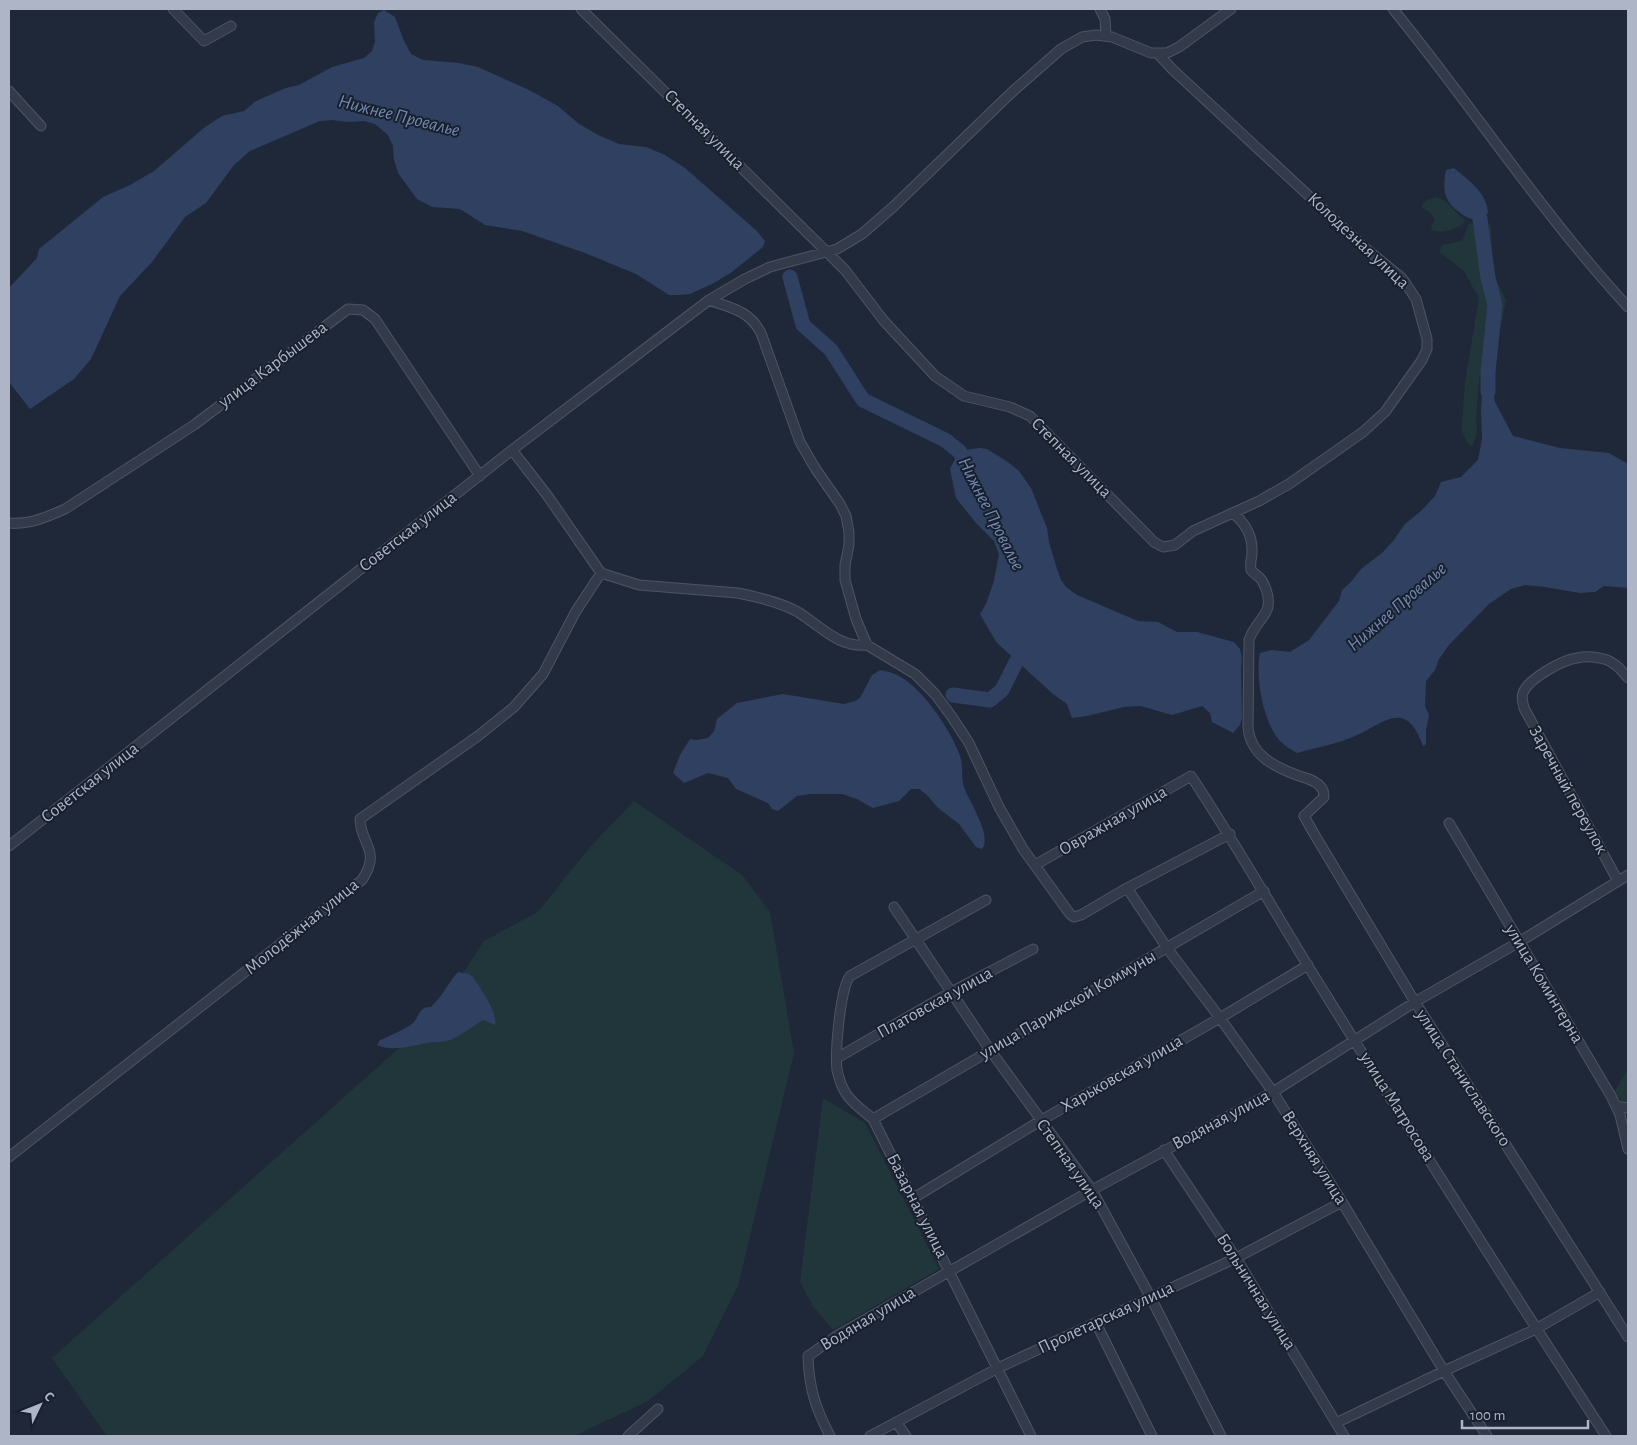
<svg xmlns="http://www.w3.org/2000/svg" width="1637" height="1445" font-family="'Alegreya Sans',sans-serif">
<style>
.green{fill:#21363a}
.water{fill:#2f4060}
.lines{fill:none;stroke-linecap:round;stroke-linejoin:round}
.river{stroke:#2f4060;stroke-width:15}
.street-casing{stroke:#4d5564;stroke-width:11}
.street{stroke:#333b4a;stroke-width:9}
.labels{text-anchor:middle;dominant-baseline:central;stroke-width:4;stroke-linejoin:round;paint-order:stroke}
.street-label{font-size:18px;fill:#adb5c6;stroke:#18202e}
.water-label{font-size:19px;font-style:italic;fill:#7389b1;stroke:#18202e}
</style>
<rect width="100%" height="100%" fill="#1f2839"/>
<path class="green" d="M1437,197C1449,201 1456,214 1466,221C1457,229 1444,234 1432,230L1431,226L1435,220L1430,212L1422,208V205L1427,200Z
M1488,222L1491,227L1492,255L1496,280L1506,300L1494,360L1480,372L1476,416L1477,431L1473,445H1469L1462,432V422L1465,382L1479,298L1463,270L1439,252L1442,245L1462,241L1469,224Z
M634,801L742,875L770,912L794,1053L738,1286L703,1356L648,1401L574,1436H107L52,1358L435,1016L484,941L538,912L590,847Z
M1628,1069V1105L1613,1094Z
M823,1098L865,1123L939,1269L833,1330L813,1306L800,1282Z"/>
<path class="water" d="M384,10L395,17L404,41L411,54L423,60L459,63L478,67L529,90L558,106L579,124L600,136L619,144L646,147L665,155L685,168L757,231L765,241L763,247L732,272L714,283L690,294L680,295H669L636,274L585,253L522,231L485,225L460,209L432,207L417,199L398,173L394,160L393,146L388,135L375,124L364,121L347,122L332,120L320,121L250,151L234,165L206,203L185,217L152,262L120,296L91,359L74,379L30,409L9,382V288L37,258L39,249L103,197L130,185L154,171L205,127L222,116L244,111L256,101L286,88L299,85L332,67L364,58L372,51L375,42L374,22L378,13Z
M1454,168C1469,181 1487,192 1488,213C1479,220 1472,221 1463,215C1444,203 1442,191 1446,170Z
M1488,372L1493,376V391L1495,402L1513,436L1560,448L1609,453L1628,464V588L1604,586L1595,592L1580,593L1545,587L1525,585L1511,589L1489,604L1449,645L1439,659L1435,670L1426,681L1425,706L1429,715L1426,730V744L1424,746H1423C1405,695 1382,726 1350,738C1333,745 1314,748 1297,753C1291,750 1286,746 1281,742C1263,724 1255,676 1260,653L1271,650L1290,652L1309,640L1339,601L1342,590L1351,582L1361,569L1382,553L1394,540L1405,524L1421,511L1435,496L1441,482L1461,477L1478,460L1482,439L1481,412L1483,375Z
M979,448L987,449L1008,462L1019,471L1031,488L1047,528L1049,542L1057,569L1061,580L1066,587L1077,595L1138,621L1158,622L1177,632H1197L1234,642L1240,649L1242,658L1241,669L1242,718L1240,725L1233,733L1212,722L1210,713L1202,706L1172,715L1141,706L1124,707L1087,716L1072,718L1067,704L1053,694L996,642L980,614L986,604L994,581L999,554L994,541L976,523L956,498L950,469L959,451Z
M880,670C885,671 891,672 895,674C921,685 951,730 960,756C964,767 960,777 965,790C971,804 992,836 982,849L976,847L959,824L937,807L927,795L919,789H911L899,801L873,808L857,799L842,794H811L797,796L778,811L772,809L768,803L736,789L728,778L708,773L684,783L673,773L680,755L690,739L696,740L708,738L714,731L717,719L737,703L783,694L844,704L855,701L860,698L872,675Z
M458,972L469,974L473,977C480,988 498,1012 495,1025L483,1020C473,1026 463,1034 453,1039C444,1043 436,1041 427,1043C411,1046 392,1052 377,1045L380,1040C390,1036 403,1030 412,1024C420,1017 418,1006 431,1007C442,997 448,983 458,972Z"/>
<g class="lines">
<path class="river" d="M1473,200L1480,219L1488,278L1495,305L1488,372V392
M790,277L803,325L831,350L863,400L945,440L959,451L968,467
M953,695L990,700L1002,690L1022,650L1028,644"/>
<defs>
<path id="street" d="M173,9L204,41L231,26
M581,9L845,270L884,321L935,376L964,396L1010,407L1030,416L1154,542L1163,547L1175,545L1193,531L1259,501L1289,484L1363,432L1385,412L1422,360L1427,349V339L1416,299L1402,278L1364,247L1172,69L1159,55
M1100,9L1105,19L1106,36
M1393,9C1473,107 1542,214 1628,307
M9,91L41,126
M512,450L547,495L601,573L639,585L738,593C758,597 780,602 798,612C820,626 839,648 867,645L856,619L845,580V565L849,545V532L846,516L840,504L815,468L800,442L761,333C749,310 731,308 709,300
M1233,513C1246,524 1253,536 1252,554C1251,560 1250,564 1251,570C1254,574 1257,575 1260,578C1263,581 1264,585 1266,589C1275,615 1257,617 1249,640L1248,728C1251,756 1275,767 1299,776C1306,778 1315,780 1320,786C1323,789 1324,793 1324,797L1304,816L1313,832L1415,1002L1628,1337
M9,523C29,525 47,517 65,509L194,425L348,309L363,310L375,319L480,476
M867,645L915,674L935,694L952,717L969,743L999,807L1023,849L1070,914L1074,917L1081,915L1127,888L1230,834
M1449,823L1611,1096L1620,1115L1628,1149
M9,846L512,450L709,300L745,279L770,267L837,249L862,234L893,207L1011,93L1061,49L1082,37L1096,35L1112,37L1151,53H1167L1179,47L1231,9
M1035,865L1191,776C1232,838 1269,902 1308,966C1406,1124 1505,1281 1606,1436
M1618,881L1524,708C1523,703 1521,698 1523,693C1528,679 1562,660 1577,658C1585,656 1596,657 1604,659C1615,662 1621,670 1628,678
M1127,888L1167,948L1220,1018L1273,1092L1342,1202L1444,1371L1487,1436
M986,900L850,976C840,989 835,1052 837,1070C839,1079 842,1088 847,1095C854,1105 864,1111 873,1119L1031,1436
M894,907L990,1050L1092,1190L1151,1298L1221,1436
M837,1058L951,992L1033,949
M1616,1106L1628,1108
M873,1119L1264,891
M1164,1150L1236,1258L1344,1436
M9,1157L362,880C382,850 360,844 360,819L478,736L514,707L543,674L576,611L601,573
M912,1199L1040,1121L1220,1018L1308,965
M1096,1323L1152,1436
M896,1422L906,1436
M1336,1423L1444,1371L1536,1329L1600,1292
M628,1436L658,1409
M830,1436C815,1407 809,1388 808,1356L838,1335L1092,1190L1273,1092L1415,1002L1519,942L1628,875
M870,1436L998,1368L1236,1258L1342,1202"/>
</defs>
<use href="#street" class="street-casing"/>
<use href="#street" class="street"/>
</g>
<g class="labels">
<g class="street-label">
<text transform="translate(704 130) rotate(45)">Степная улица</text>
<text transform="translate(1358 241) rotate(43)">Колодезная улица</text>
<text transform="translate(273 365) rotate(-37)">улица Карбышева</text>
<text transform="translate(1071 458) rotate(45)">Степная улица</text>
<text transform="translate(408 532) rotate(-38)">Советская улица</text>
<text transform="translate(90 783) rotate(-38)">Советская улица</text>
<text transform="translate(1568 790) rotate(61)">Заречный переулок</text>
<text transform="translate(1113 821) rotate(-30)">Овражная улица</text>
<text transform="translate(302 927) rotate(-39)">Молодёжная улица</text>
<text transform="translate(1544 984) rotate(59)">улица Коминтерна</text>
<text transform="translate(935 1003) rotate(-29)">Платовская улица</text>
<text transform="translate(1068 1005) rotate(-30)">улица Парижской Коммуны</text>
<text transform="translate(1122 1074) rotate(-30)">Харьковская улица</text>
<text transform="translate(1463 1078) rotate(57)">улица Станиславского</text>
<text transform="translate(1397 1107) rotate(58)">улица Матросова</text>
<text transform="translate(1221 1120) rotate(-28)">Водяная улица</text>
<text transform="translate(1314 1158) rotate(58)">Верхняя улица</text>
<text transform="translate(1070 1164) rotate(55)">Степная улица</text>
<text transform="translate(917 1206) rotate(63)">Базарная улица</text>
<text transform="translate(1256 1292) rotate(58)">Больничная улица</text>
<text transform="translate(1106 1318) rotate(-25)">Пролетарская улица</text>
<text transform="translate(868 1319) rotate(-31)">Водяная улица</text>
</g>
<g class="water-label">
<text transform="translate(399 116) rotate(14)">Нижнее Провалье</text>
<text transform="translate(991 514) rotate(63)">Нижнее Провалье</text>
<text transform="translate(1397 607) rotate(-41)">Нижнее Провалье</text>
</g>
</g>
<rect width="1637" height="1445" fill="none" stroke="#adb5c6" stroke-width="20"/>
<g transform="translate(40 1405) rotate(47)" stroke="#18202e" stroke-width="4" paint-order="stroke">
<path d="M0-4L9 19L0 12L-9 19Z" fill="#adb5c6"/>
<text y="-8" font-size="14" font-weight="bold" text-anchor="middle" fill="#adb5c6">С</text>
</g>
<path d="M1462 1420v8h126v-8" fill="none" stroke="#adb5c6" stroke-width="2.5"/>
<text x="1470" y="1420" font-size="15" fill="#adb5c6" stroke="#18202e" stroke-width="4" paint-order="stroke">100 m</text>
</svg>
